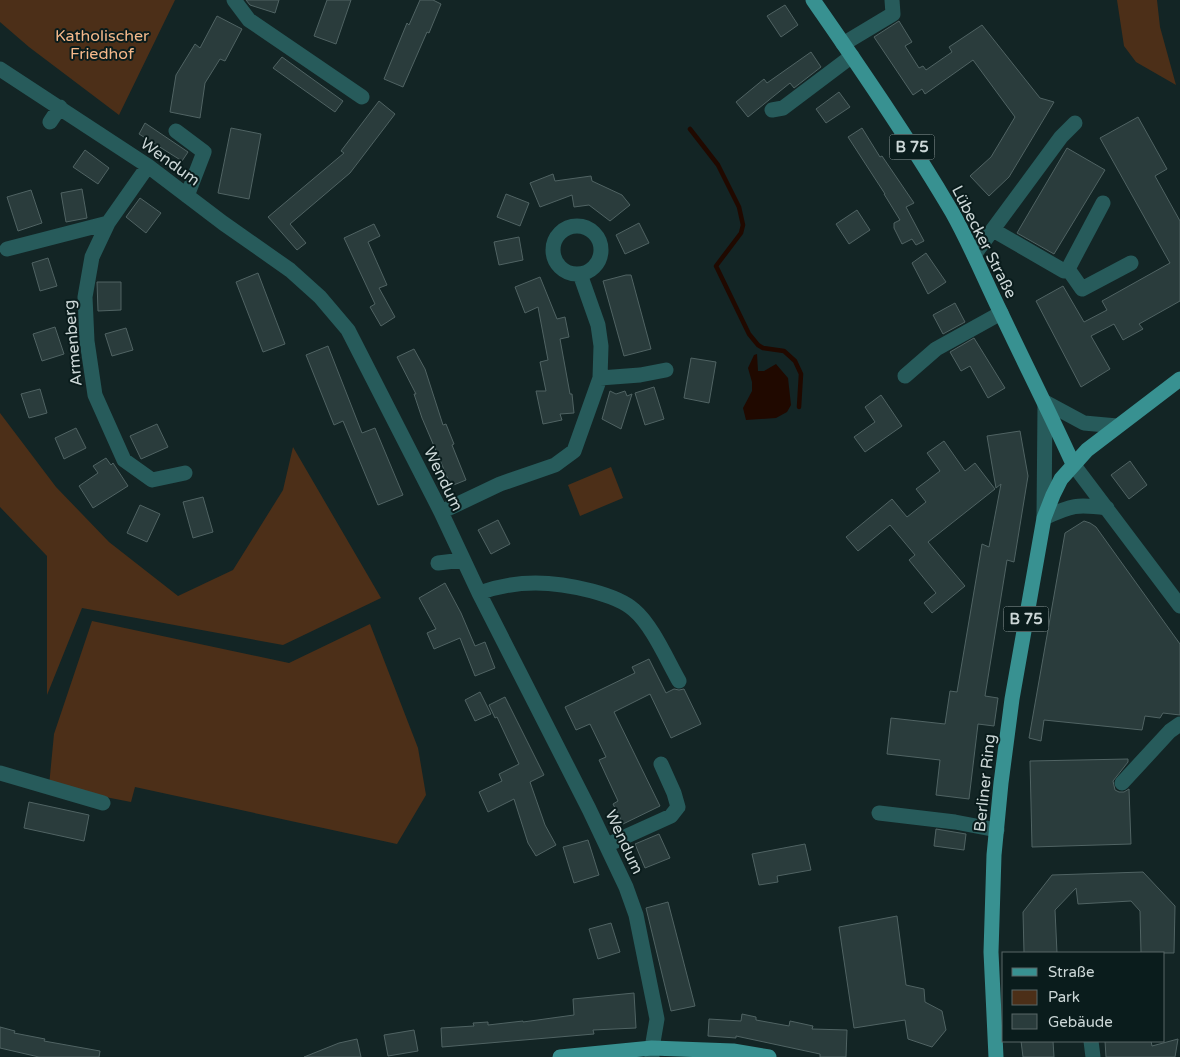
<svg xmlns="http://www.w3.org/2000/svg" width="1180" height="1057" font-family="'Varela Round',sans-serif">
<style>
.green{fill:#4c2f18}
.water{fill:#200900}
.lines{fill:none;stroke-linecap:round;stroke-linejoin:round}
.stream{stroke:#200900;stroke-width:4.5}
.building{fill:#2a3c3c;stroke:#506363}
.minor{stroke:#275b5b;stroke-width:15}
.major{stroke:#389191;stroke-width:15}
.labels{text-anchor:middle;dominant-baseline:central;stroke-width:4;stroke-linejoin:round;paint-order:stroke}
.shield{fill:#0a1c1c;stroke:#929f9f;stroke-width:1}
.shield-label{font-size:15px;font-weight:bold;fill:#ccd7d7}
.park-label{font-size:16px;fill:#f4b88a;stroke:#0a1c1c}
.street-label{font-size:16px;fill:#ccd7d7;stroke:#0a1c1c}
</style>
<rect width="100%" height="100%" fill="#132525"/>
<path class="green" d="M0,0H175L119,115L29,47L0,22Z
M1117,0H1157L1160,27L1176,85L1136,62L1124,46Z
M0,413L56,487L109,542L178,596L233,570L283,490L293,447L381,598L283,645L82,608L47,695V556L0,507Z
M611,467L623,498L580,516L568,485Z
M92,621L289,663L370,624L418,748L426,795L397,844L135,787L131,802L49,786L54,734Z"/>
<path class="water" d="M757,354L758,371H764L776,364L788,378L791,405L787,412L776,418L746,420L743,408L752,391V382L748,368L754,355Z"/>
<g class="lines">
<path class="stream" d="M690,129L718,165L739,207L743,225L741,233L716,266L718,270L749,334L758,345L763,348L784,351L795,361L801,374L799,407"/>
</g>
<path class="building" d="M246,0H279L275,13L250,5Z
M327,0H351L336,44L314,36Z
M420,0H433L441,4L429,33L427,32L403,87L384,79L407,23L409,25Z
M785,5L798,25L781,37L767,16Z
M217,16L242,29L225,61L220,59L205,83L200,118L170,112L176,75L195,44L200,48Z
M899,21L912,42L905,46L919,68L923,66L926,70L952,52L949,47L982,25L1040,98L1054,102L1009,177L989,196L970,176L991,157L1015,117L973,60L925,94L922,89L913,95L874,37Z
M811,52L821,67L794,88L790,83L748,117L736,102L764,79L767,83Z
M282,57L343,101L335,112L273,68Z
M839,92L850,107L826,123L816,109Z
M379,101L395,114L350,173L290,224L306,243L297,250L268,217L344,153L341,151Z
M1138,117L1167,169L1155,176L1180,221V301L1139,324L1143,329L1123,340L1114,324L1091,336L1110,369L1081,387L1036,301L1063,286L1084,322L1107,310L1102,301L1170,263L1100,138Z
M145,123L188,152L182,161L139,134Z
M231,128L261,134L249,199L218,193Z
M862,128L880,157L882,156L914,203L906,207L924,241L916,245L912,239L902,244L894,228V223L900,220L884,194H885L848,137Z
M1067,148L1105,170L1054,254L1017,233Z
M85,150L109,168L98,184L73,167Z
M553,174L555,181L591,176L592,181L622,195L630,205L610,221L589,205L574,207L572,195L540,207L530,183Z
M82,189L87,218L66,222L61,193Z
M31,190L42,223L18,231L7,197Z
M506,194L529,203L520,226L497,217Z
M140,198L161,213L146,233L126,217Z
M857,210L870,230L849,244L836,224Z
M639,223L649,243L625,254L616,235Z
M374,224L380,236L368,242L387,285L379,288L395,317L381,326L370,307L375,304L344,238Z
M519,237L523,260L499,265L494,242Z
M926,253L946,282L928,294L912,263Z
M48,258L57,286L40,291L32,263Z
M258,273L285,344L263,352L236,282Z
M626,275H631L651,349L624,356L603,281Z
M540,277L557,319L565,317L569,337L560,339L570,394H572L574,413L560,414L562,420L543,424L536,391H546L540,362L548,360L538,307L525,313L515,287Z
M97,282H121V310L98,311Z
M955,303L965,322L943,334L933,315Z
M55,327L64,354L42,361L33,334Z
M126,328L133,350L112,356L105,334Z
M974,338L1005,388L988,398L970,366L961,371L950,352Z
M328,346L362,433L375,428L403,495L378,505L343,421L334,425L306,355Z
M414,349L425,369L443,425L446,424L454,444L452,445L466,480L451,486L422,418L414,394H416L397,357Z
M691,358L716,362L709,403L684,398Z
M654,387L664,419L645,425L635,393Z
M40,389L47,413L29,418L21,394Z
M610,391L616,394L625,391L627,396L632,394L621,429L602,419Z
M881,395L902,426L865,452L854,437L875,422L865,407Z
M157,424L168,447L141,459L130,436Z
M76,428L86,448L64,459L55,438Z
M1020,431L1028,476L1014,562L1007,560L985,696L998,698L994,726L978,724L969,799L936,795L940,760L887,754L891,718L945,724L950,691L957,692L982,544L989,547L1001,484L996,488L987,436Z
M944,441L965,471L975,463L995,489L928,542L965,586L932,613L924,603L936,593L909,560L915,555L890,525L858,551L846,537L892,499L907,517L926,502L916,489L940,471L927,453Z
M106,458L111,465L113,463L128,486L93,508L79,486L98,473L93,466Z
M1130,461L1147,485L1129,499L1111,475Z
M203,497L213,532L193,538L183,502Z
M140,505L160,514L147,542L127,533Z
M498,520L510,544L491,554L478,530Z
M1084,521L1090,523L1096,527L1180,644V715L1163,713L1160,718L1145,716L1142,730L1044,720L1041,741L1029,738L1065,533Z
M445,583L461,613L475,646L485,642L495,668L475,676L460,638L434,649L427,633L436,629L419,598Z
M649,659L666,693L674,689L679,690L684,689L701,724L671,738L650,694L614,712L660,806L623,824L613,804L618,801L599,760L606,757L590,724L576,730L565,707L635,673L632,667Z
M480,692L491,714L475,721L465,700Z
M505,697L544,775L530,782L545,825L556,845L536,856L528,843L514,799L488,812L479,792L502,781L499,774L519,764L497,717L495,718L489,705Z
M1128,759V762L1113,781L1115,790L1119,792H1124L1129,789L1131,844L1032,847L1030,761Z
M29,802L89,815L84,841L24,828Z
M936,829L966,834L964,850L934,846Z
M659,834L670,858L645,868L635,844Z
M588,840L599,875L574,883L563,847Z
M805,844L811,870L777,876L778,882L759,885L752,854Z
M1143,872L1175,906L1174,953H1141L1140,911L1131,901L1078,904L1076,888L1055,910L1057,953H1024L1023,912L1052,875Z
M668,902L695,1006L671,1011L646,908Z
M897,916L906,985L924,989L925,1002L942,1011L946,1030L932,1047L908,1039L905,1020L854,1028L839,927Z
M611,923L620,952L598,959L589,929Z
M634,993L636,1028L593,1030L594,1034L442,1047L441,1028L474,1026L473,1023L488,1022V1025L523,1021V1022L574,1015L573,999Z
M742,1014L756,1017V1020L789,1026L790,1021L813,1026L812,1029L847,1030L846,1057H820V1054L736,1036V1038L708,1036L709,1019L741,1021Z
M0,1027L15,1031L14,1033L45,1039L44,1041L100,1051L99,1057H39L0,1048Z
M414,1030L418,1051L388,1056L384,1035Z
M357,1039L361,1057H304L339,1043Z
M1178,1039L1175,1057H1106L1105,1041H1151L1152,1046Z
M1021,1041H1053L1054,1057H1023Z"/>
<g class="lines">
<path class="minor" d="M234,0L249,20L362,97
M843,44L893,14L892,0
M0,69L148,166L223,223L290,270L320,297L348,330L441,512L479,593L589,809L626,887L636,915L657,1019L652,1048V1057
M772,110L783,108L852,56
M50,122L60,107
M176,131L204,152L187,196
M148,166L108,223L92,257L85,297L87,341L95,395L124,460L152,480L185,473
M553 250a24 24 0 1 1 48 0a24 24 0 1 1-48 0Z
M993,230L1064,271L1068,269L1103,203
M7,249L108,223
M974,255L1061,137L1075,123
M1068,269L1082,289L1131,263
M905,376L936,349L1001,313
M600,378L640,375L666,370
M1045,402L1084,423L1117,426
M1045,405L1044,518C1072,505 1077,504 1107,508
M1073,464L1180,606
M441,512L500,484L555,465L574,451L600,378L601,346L598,325L580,274
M438,563L463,560
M479,593C518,579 553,581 592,591C607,595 623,600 634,610C652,625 667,660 679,681
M0,773L103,803
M1122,783L1170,731L1180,724
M879,813L955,822L997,830
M607,845L671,816L678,807L674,793L661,764
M1091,1041L1093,1057"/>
<path class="major" d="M813,0C861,69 909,139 952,212C970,244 984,278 1000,311C1024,362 1050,413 1073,464
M560,1057L652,1048L733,1051L769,1057
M996,1057L991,952L994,855L1001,783L1012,699L1044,518L1053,495L1061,479L1087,450L1180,379"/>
</g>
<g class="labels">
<g class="shield">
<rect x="889.5" y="134.5" width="45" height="25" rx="4"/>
<rect x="1003.5" y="606.5" width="45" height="25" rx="4"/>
</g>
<g class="shield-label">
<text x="912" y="147">B 75</text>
<text x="1026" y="619">B 75</text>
</g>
<g class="park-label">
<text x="102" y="36">Katholischer<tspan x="102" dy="18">Friedhof</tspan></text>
</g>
<g class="street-label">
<text transform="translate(170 162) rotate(36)">Wendum</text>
<text transform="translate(984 242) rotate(63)">Lübecker Straße</text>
<text transform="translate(73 343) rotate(-95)">Armenberg</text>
<text transform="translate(443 479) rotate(64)">Wendum</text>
<text transform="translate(985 783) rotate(-84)">Berliner Ring</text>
<text transform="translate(624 842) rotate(65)">Wendum</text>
</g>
</g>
<rect x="1002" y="952" width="162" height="90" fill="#0a1c1c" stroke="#586767"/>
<rect x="1012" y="968" width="25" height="8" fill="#389191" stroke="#586767"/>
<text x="1048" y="977" font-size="15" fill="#ccd7d7">Straße</text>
<rect x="1012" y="990" width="25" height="15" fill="#4c2f18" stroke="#586767"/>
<text x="1048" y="1002" font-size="15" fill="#ccd7d7">Park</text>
<rect x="1012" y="1014" width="25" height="15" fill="#2a3c3c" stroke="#586767"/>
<text x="1048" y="1027" font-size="15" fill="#ccd7d7">Gebäude</text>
</svg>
